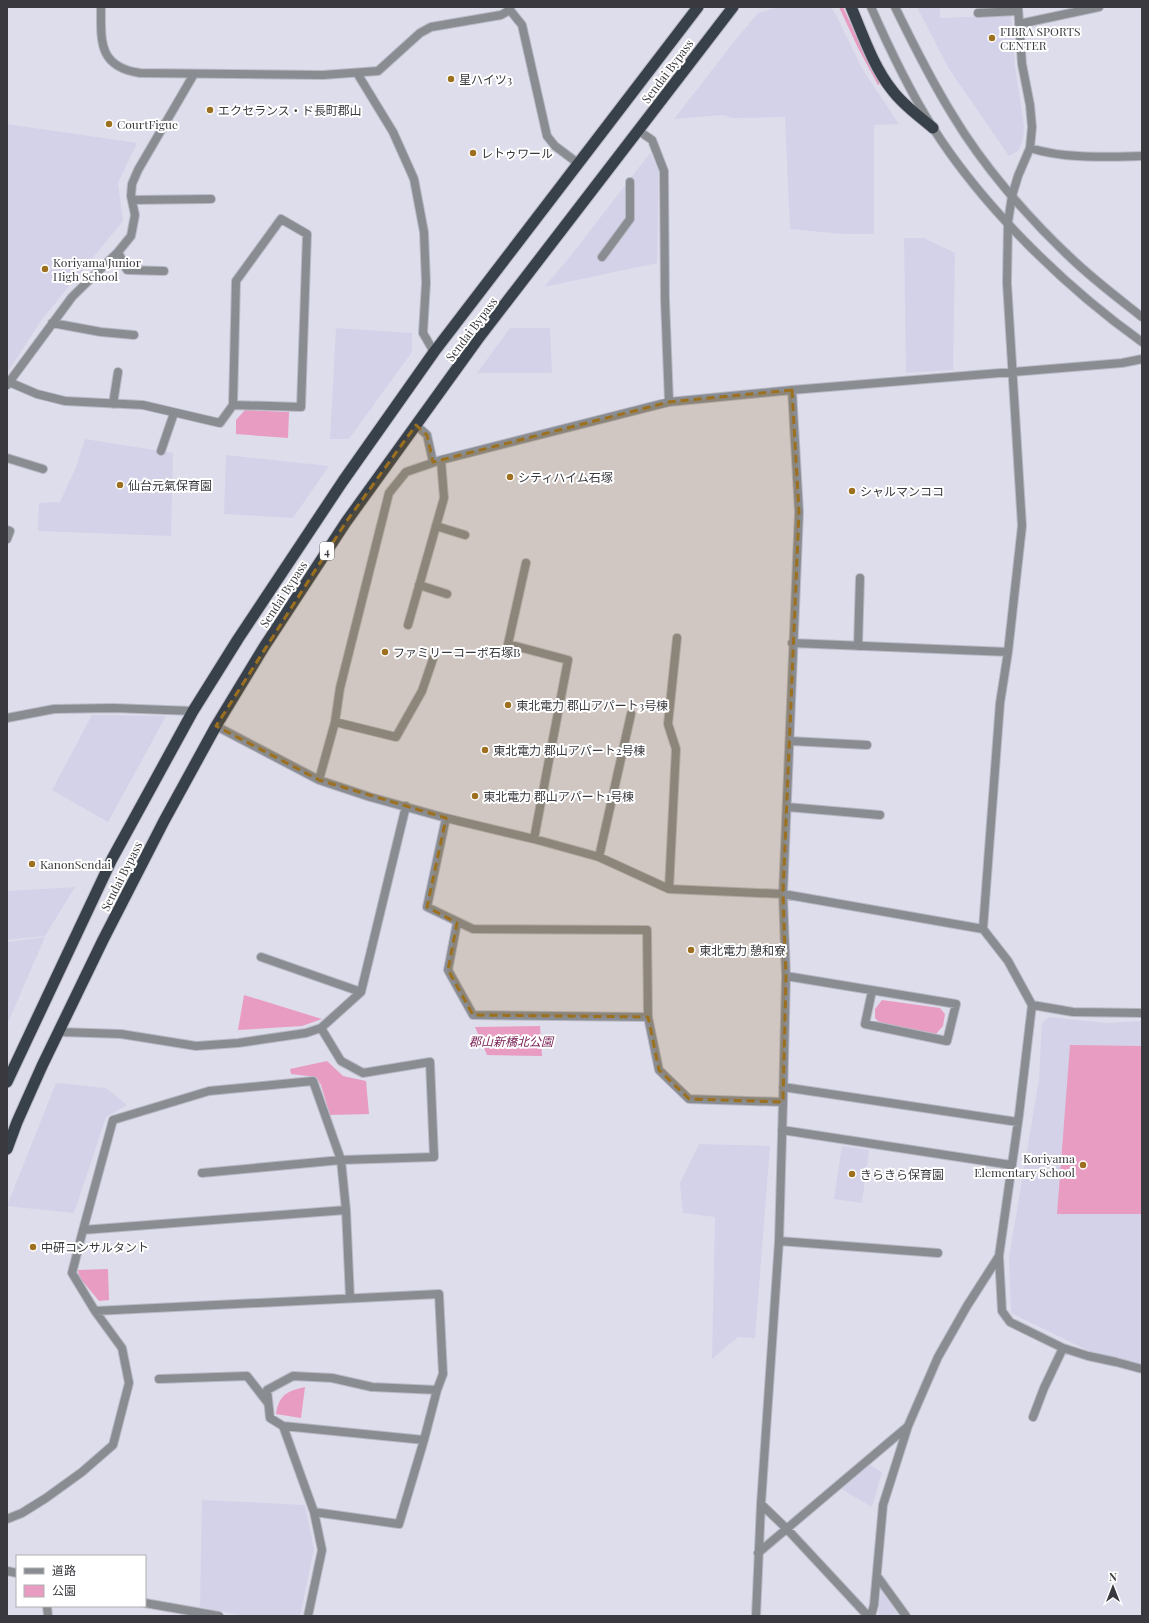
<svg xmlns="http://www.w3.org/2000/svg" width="1149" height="1623" font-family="'Playfair Display','Noto Sans JP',serif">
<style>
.built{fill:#d4d2e8}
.green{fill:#e99cc2}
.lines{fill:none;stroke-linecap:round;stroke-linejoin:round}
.service-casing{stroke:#bab9c6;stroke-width:10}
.minor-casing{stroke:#bab9c6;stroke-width:10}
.tertiary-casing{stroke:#bab9c6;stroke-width:10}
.trunk-casing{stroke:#bab9c6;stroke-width:13}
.service{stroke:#898d92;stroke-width:8}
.minor{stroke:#898d92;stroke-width:8}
.tertiary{stroke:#898d92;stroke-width:8}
.trunk{stroke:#384049;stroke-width:11}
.marked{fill:#9c701f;fill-opacity:0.2;stroke:#9c701f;stroke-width:3;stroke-dasharray:8 5;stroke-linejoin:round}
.poi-dot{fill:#9c701f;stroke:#fff;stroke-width:1.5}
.labels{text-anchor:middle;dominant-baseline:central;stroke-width:4;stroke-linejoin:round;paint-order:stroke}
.shield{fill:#fff;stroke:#747479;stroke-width:1}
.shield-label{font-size:11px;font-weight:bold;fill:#39393f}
.poi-label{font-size:12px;fill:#39393f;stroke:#fff;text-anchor:start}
.street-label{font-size:12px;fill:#39393f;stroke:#fff}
.park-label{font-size:12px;font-style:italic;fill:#7d2458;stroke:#fff}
</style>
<rect width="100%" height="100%" fill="#deddec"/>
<path class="built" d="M779,7H831L836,15L863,70L899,124L874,125V234H843L790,229L785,117L732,118L723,115L674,119L733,43L758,13Z
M917,7H940V18L1011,15L1015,66L1024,126L1023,140L1018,151L1009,156L949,69Z
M7,124L137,143L118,183L123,221L43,318L7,373Z
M650,153L659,171L657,263L544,287L569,258Z
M904,238H924L955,253L953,370L906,373Z
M336,328L412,333V352L349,439H330Z
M510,328H550L552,373H477Z
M85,439L173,453L171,536L38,531L39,503L60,502L76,467Z
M226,455L329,466L293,518L224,514Z
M92,715L166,716L108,822L52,790Z
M75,887L45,936L7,940V891Z
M45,937L7,1025V942Z
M1049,1017L1106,1023L1142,1021V1364L1089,1351L1011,1313L1009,1257L1039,1080L1042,1023Z
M56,1083L106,1088L127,1105L106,1117L74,1213L7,1206Z
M699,1144L770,1146L755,1338L738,1337L712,1359L715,1217L683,1213L680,1183Z
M842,1146L869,1150L862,1203L834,1199Z
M870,1465L882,1472L872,1507L841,1489Z
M202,1500L305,1505L314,1549L300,1616H244L200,1607Z
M881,1591L899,1616H879L878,1613Z"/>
<path class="green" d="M839,7H843L872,70L881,83L878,85L858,48Z
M245,410L289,412L288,438L236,434V420Z
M244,995L322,1019L302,1026L238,1030Z
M882,1000L940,1008L945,1014L943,1026L936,1034L880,1023L875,1018V1009Z
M540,1026L542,1056L487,1055L475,1027Z
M1070,1045L1142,1046V1214H1057Z
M327,1061L343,1076L366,1081L369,1114L330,1115L321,1085L316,1077L291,1074L290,1069Z
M108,1269L109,1300L99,1301L79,1277L78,1270Z
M305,1387L301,1418L276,1414C279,1394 288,1391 305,1387Z"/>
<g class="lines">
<defs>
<path id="service" d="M602,257L630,219V182
M161,451L174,413
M436,526L465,535
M419,585L447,594"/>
<path id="minor" d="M510,10L522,25L547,136L555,146L579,164
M978,13L1018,11
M1019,24L1099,7
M357,73L393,132L414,179L424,232L426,283L423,333L434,352
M639,131L652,140L664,171L665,300L669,402
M1030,148C1064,159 1106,157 1142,156
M132,200L211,199
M118,252L127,270L164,271
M52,323L101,332L134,335
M9,382L37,394L65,401L143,405L220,423L233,405L236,281L281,219L307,234L301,407L233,405
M7,385L72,297L118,252L131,236L135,215L131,196L132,184L138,170L194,74
M113,404L118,372
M416,425L427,435L433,462
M7,458L43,469
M7,530L10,531L7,539
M526,563L508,644L568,660L534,839
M408,625L444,498L441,460
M792,643L1008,652
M858,646L860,578
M7,718L54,709L113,708L193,711
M335,722L396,737L422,691L434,656
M216,726L319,780L370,797L446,818L534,839L599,857L669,889L783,894L983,929L1008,961L1032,1005L1019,1115L999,1256L1002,1311L1010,1322L1063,1348L1088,1356L1116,1362L1142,1369
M790,741L867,745
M319,780L335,722L340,688L389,493L406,472L441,460L669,402L792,390L1122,363L1142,359
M787,807L880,815
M446,818L427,907L473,929L647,930L648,1017L659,1070L689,1099L783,1102
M599,857L631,714
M669,889L676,749L668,724L677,638
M457,923L448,970L473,1015L648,1017
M983,929L1000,703L1008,652L1022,526L1007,283L1008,222L1012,196L1018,176L1030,148L1032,127L1030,105L1022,64L1018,7
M261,957L361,992
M786,976L956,1004L947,1041L865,1024L872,991
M1032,1005L1073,1012L1142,1013
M60,1032L121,1034L196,1046L238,1043L306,1033L321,1028L361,992L406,806
M783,1087L1018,1122
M782,1130L1011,1165
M202,1173L341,1160L434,1157L430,1062L363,1073L341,1061L321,1028
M83,1230L113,1120L209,1091L313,1081L341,1160L346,1210L350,1298
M779,1241L938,1253
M159,1379L247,1376L268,1403
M1033,1417L1044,1388L1063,1348
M283,1426L424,1440L399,1524L314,1512
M424,1440L437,1390
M761,1504L787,1529L868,1616
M7,1519L22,1513L46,1498L82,1472L113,1445L129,1383L122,1348L95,1311
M758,1553L907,1427
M7,1571L17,1573
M877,1576L906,1616
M145,1603L219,1616
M47,1606L48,1616
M308,1616L322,1550L314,1512L283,1426L270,1418L267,1390L293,1376L332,1378L372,1387L437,1390L443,1374L439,1294L95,1311L72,1273L83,1230L346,1210
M756,1616L761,1504L779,1241L783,1102L786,976L783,894L799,512L792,390
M871,1616L874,1605L883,1505L908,1426L938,1357L967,1306L999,1256"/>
<path id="tertiary" d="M101,7C101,41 98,67 140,73L323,75L378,71L420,33L431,27L501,15L510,10V7
M871,7C889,48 909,90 933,128C984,208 1065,287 1142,342
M895,7C913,44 931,80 952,114C983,166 1028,218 1072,259C1094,280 1118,298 1142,317"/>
<path id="trunk" d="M851,7C863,35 873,66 892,90C903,105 919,116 933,128
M7,1082L112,859L193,711L238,639L343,481L434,352L698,7
M7,1149L17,1122L42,1066L103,940L164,821L216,726L264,647L346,522L478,339L733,7"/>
</defs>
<use href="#service" class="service-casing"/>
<use href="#minor" class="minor-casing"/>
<use href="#tertiary" class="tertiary-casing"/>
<use href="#trunk" class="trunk-casing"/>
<use href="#service" class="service"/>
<use href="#minor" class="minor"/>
<use href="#tertiary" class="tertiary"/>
<use href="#trunk" class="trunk"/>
</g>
<path class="marked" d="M792,390L799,512L783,894L786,976L783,1102L689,1099L659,1070L648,1017L473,1015L448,970L457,923L427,907L446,818L319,780L216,726L346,522L416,425L427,435L433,462L669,402Z"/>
<g class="poi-dot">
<circle cx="992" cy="38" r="4"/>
<circle cx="451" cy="79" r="4"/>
<circle cx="210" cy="110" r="4"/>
<circle cx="109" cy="124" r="4"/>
<circle cx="473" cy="153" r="4"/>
<circle cx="45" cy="269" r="4"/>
<circle cx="510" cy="477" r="4"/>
<circle cx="120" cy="485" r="4"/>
<circle cx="852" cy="491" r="4"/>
<circle cx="385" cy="652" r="4"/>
<circle cx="508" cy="705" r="4"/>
<circle cx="485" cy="750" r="4"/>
<circle cx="475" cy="796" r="4"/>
<circle cx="32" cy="864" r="4"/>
<circle cx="691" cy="950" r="4"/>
<circle cx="1083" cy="1165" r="4"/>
<circle cx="852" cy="1174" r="4"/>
<circle cx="33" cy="1247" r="4"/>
</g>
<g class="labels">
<rect class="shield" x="320" y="542" width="14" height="18" rx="3"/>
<g class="shield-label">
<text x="327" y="551">4</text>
</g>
<g class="poi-label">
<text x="1000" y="31">FIBRA SPORTS<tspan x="1000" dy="14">CENTER</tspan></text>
<text x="459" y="79">星ハイツ3</text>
<text x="218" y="110">エクセランス・ド長町郡山</text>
<text x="117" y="124">CourtFigue</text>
<text x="481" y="153">レトゥワール</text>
<text x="53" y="262">Koriyama Junior<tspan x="53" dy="14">High School</tspan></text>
<text x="518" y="477">シティハイム石塚</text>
<text x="128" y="485">仙台元氣保育園</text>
<text x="860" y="491">シャルマンココ</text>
<text x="393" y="652">ファミリーコーポ石塚B</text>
<text x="516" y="705">東北電力 郡山アパート3号棟</text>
<text x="493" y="750">東北電力 郡山アパート2号棟</text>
<text x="483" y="796">東北電力 郡山アパート1号棟</text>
<text x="40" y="864">KanonSendai</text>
<text x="699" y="950">東北電力 憩和寮</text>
<text x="1075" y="1158" text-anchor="end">Koriyama<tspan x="1075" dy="14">Elementary School</tspan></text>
<text x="860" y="1174">きらきら保育園</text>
<text x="41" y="1247">中研コンサルタント</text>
</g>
<g class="street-label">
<text transform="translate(667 71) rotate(-53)">Sendai Bypass</text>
<text transform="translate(471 329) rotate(-53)">Sendai Bypass</text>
<text transform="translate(283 594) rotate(-57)">Sendai Bypass</text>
<text transform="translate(121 876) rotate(-63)">Sendai Bypass</text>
</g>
<g class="park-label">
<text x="511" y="1041">郡山新橋北公園</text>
</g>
</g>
<rect width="1149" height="1623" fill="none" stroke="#39393f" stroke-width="16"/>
<rect x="16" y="1555" width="130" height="52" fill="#ffffff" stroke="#b0b0b2"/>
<rect x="24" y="1568" width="20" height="6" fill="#898d92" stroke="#b0b0b2"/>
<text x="52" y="1575" font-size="12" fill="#39393f">道路</text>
<rect x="24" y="1585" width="20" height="12" fill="#e99cc2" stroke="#b0b0b2"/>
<text x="52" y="1595" font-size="12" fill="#39393f">公園</text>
<g transform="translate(1113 1587)" stroke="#ffffff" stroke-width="3" paint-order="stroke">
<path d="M0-3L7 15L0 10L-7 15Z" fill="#39393f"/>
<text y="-6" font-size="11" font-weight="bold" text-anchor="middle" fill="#39393f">N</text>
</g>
</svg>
